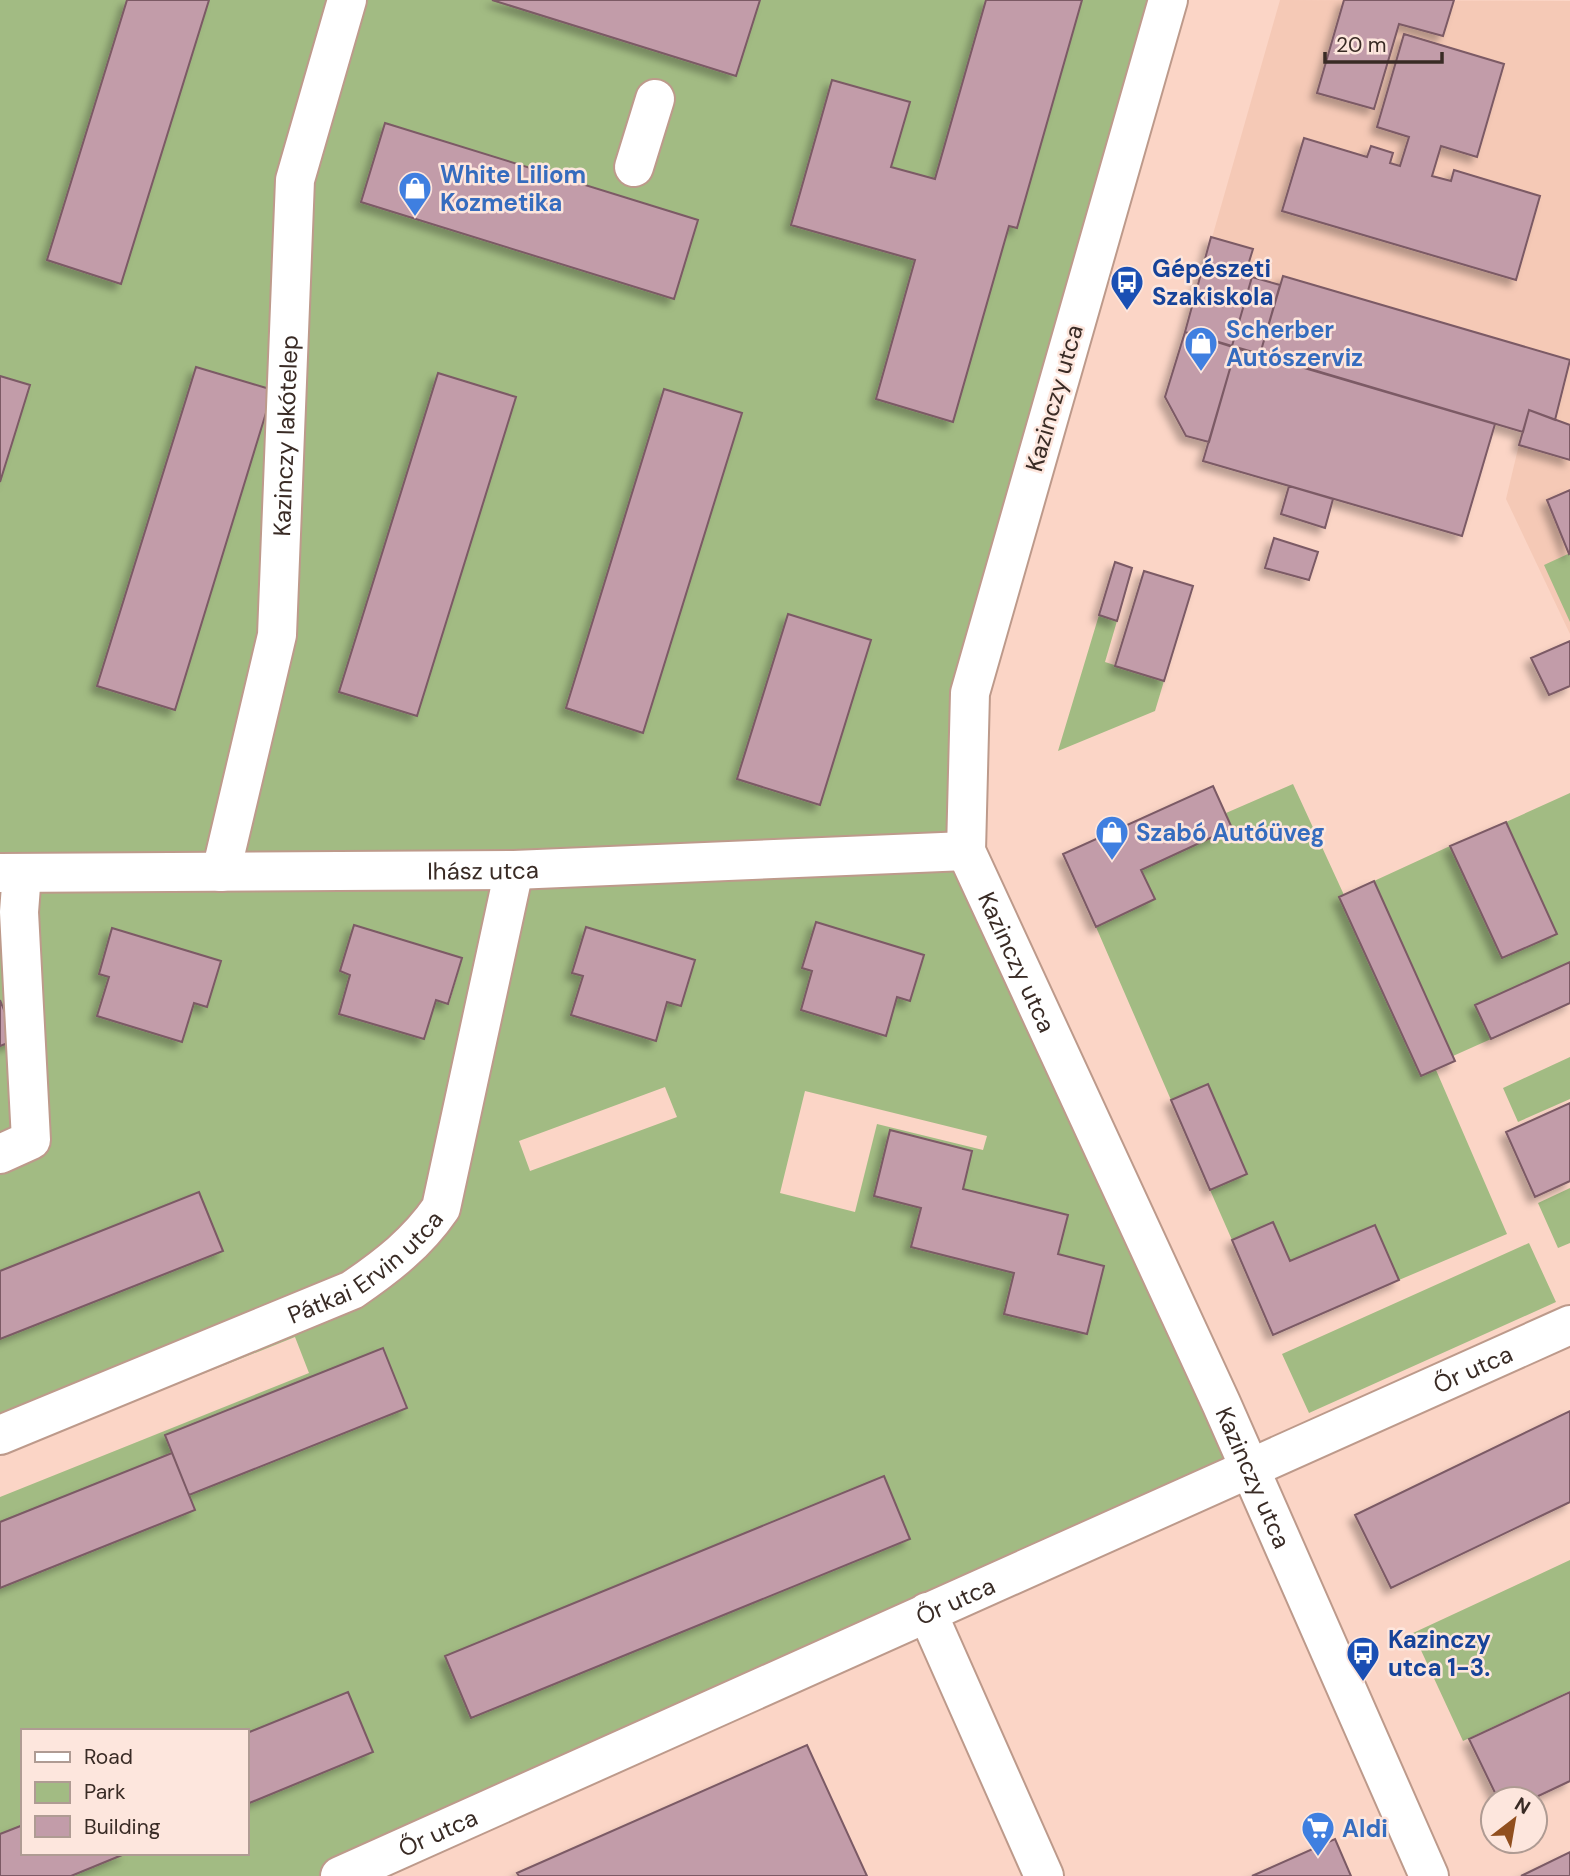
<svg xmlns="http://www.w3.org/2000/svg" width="1570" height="1876" font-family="'DM Sans',sans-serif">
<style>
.built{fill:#f5c9b6}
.green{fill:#a2bb83;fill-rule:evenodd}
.building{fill:#c29ca9;stroke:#7b5a65;stroke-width:2;filter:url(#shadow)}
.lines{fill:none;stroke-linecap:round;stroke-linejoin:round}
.minor-casing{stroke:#bd9a8b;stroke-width:42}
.minor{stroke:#fff;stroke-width:38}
.labels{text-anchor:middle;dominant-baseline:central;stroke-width:5;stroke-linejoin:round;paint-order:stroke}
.shop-label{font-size:24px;font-weight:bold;fill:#366cbe;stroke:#fde6dd;text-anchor:start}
.transit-label{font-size:24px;font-weight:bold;fill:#164399;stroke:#fde6dd;text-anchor:start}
.street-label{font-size:24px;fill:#392b25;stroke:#fde6dd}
</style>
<defs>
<filter id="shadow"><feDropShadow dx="-6" dy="6" stdDeviation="3.5" flood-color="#0004"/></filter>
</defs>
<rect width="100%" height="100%" fill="#fbd5c6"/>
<path class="built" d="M1280,0L1570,1V634L1506,499L1522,432L1185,332Z"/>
<path class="green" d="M0,0H1161L963,691L959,844L0,865Z
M1570,553V622L1544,565Z
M1099,615L1117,621L1105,662L1164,681L1155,711L1058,751Z
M1293,784L1344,895L1339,897L1421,1076L1436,1070L1507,1234L1399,1280L1375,1225L1290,1261L1273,1222L1232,1240L1210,1190L1247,1173L1208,1085L1171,1100L1096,927L1155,899L1141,870L1232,828L1226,813Z
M1570,793V962L1475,1005L1491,1039L1453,1056L1374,881L1450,846L1502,958L1557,934L1506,822Z
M962,856L1243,1466L327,1876H71L127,1853H247V1804L373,1752L348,1692L247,1733V1731H23V1825L0,1834V1497L309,1373L295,1337L0,1455V1339L222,1251L198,1192L0,1271V1046L16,1039L0,1000V878ZM816,922L924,955L910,1001L897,997L885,1036L801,1010L812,971L802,968ZM354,926L462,959L449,1004L436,1000L423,1039L339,1014L350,975L340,971ZM113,928L221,961L194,1003L98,1016L109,977L99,974ZM573,973L681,1005L667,1002L656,1041L571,1015L583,976ZM665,1087L677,1117L530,1171L519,1141ZM805,1091L987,1136L983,1150L877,1124L855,1212L780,1193ZM890,1130L971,1151L963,1189L1068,1215L1058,1254L1104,1266L1087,1334L1004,1314L1014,1273L912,1247L921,1208L874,1196ZM883,1477L909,1540L471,1718L446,1656Z
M1570,1057V1099L1518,1122L1503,1088Z
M1570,1188V1243L1558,1248L1538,1203Z
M1529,1243L1556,1302L1309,1413L1282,1354Z
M1570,1560V1691L1463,1741L1413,1633Z"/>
<path class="building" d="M127,0H209L121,284L47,260Z
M492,0H760L736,76Z
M986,0H1082L1017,228L1009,226L953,422L876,399L915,260L791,225L832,80L910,102L891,167L935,179Z
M1344,0H1454L1443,36L1399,24L1374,109L1317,93Z
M1404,34L1504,64L1477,157L1441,146L1432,176L1451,181L1454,170L1540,196L1516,280L1282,211L1304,138L1367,157L1371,146L1393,153L1390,163L1400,166L1409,137L1377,127Z
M385,123L698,220L674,299L361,202Z
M1211,237L1253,249L1245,275L1252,277L1232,346L1185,332Z
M1283,276L1570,360L1555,420L1529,410L1523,432L1260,354Z
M1252,277L1280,285L1260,354L1232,346Z
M1185,332L1236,348L1209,442L1186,436L1165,397Z
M1236,348L1495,424L1462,536L1203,461Z
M196,367L273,390L175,710L97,686Z
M438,373L516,397L417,716L339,692Z
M0,376L30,385L0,482Z
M664,389L742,413L643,733L566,708Z
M1529,410L1570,425V460L1519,445Z
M1289,486L1333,499L1325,528L1281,514Z
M1570,490V553L1569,554L1547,500Z
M1274,538L1318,552L1309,580L1265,568Z
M1115,562L1132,568L1117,621L1099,615Z
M1144,571L1193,586L1164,681L1115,666Z
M788,614L871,640L820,805L737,779Z
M1570,641V686L1549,695L1531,658Z
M1213,786L1232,828L1141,870L1155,899L1096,927L1063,854Z
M1506,822L1557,934L1502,958L1450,846Z
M1374,881L1455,1061L1421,1076L1339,897Z
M816,922L924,955L910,1001L897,997L886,1036L801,1010L812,971L802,968Z
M354,925L462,958L448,1004L436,1000L424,1039L339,1014L350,975L340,971Z
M586,927L695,960L681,1006L667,1002L656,1041L571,1015L583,976L572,973Z
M112,928L221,961L207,1007L194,1003L182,1042L97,1016L109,977L99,974Z
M1570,962V1003L1491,1039L1475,1005Z
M0,1000L16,1040L0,1046Z
M1208,1084L1247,1174L1210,1190L1171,1100Z
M1570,1103V1181L1535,1197L1506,1132Z
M890,1130L972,1151L963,1189L1068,1215L1058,1254L1104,1266L1087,1334L1004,1314L1014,1273L911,1247L921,1208L874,1196Z
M199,1192L223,1251L0,1339V1271Z
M1273,1222L1290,1261L1375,1225L1399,1280L1273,1335L1232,1240Z
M383,1348L407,1408L189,1495L165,1435Z
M1570,1411V1502L1391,1588L1355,1515Z
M172,1453L195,1510L0,1588V1522Z
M884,1476L910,1539L471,1718L445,1656Z
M348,1692L373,1752L247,1804V1733Z
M1570,1692V1781L1532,1799H1498L1469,1739Z
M807,1745L867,1876H519L517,1873Z
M23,1825V1853H127L71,1876H0V1834Z
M1335,1839L1351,1876H1252Z
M1570,1852V1876H1521Z"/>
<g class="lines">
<defs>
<g id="minor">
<path id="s1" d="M1168,0L970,693L966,851L1221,1403L1429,1876"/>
<path d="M634,167L655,99"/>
<path id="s2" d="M221,872L277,635L295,180L347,0"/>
<path id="s3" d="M0,873L514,870L966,851"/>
<path d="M0,1154L31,1140L19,912L22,873"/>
<path id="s4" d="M0,1435L352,1290C387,1266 417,1243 441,1208L514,870"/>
<path d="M927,1612L1044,1876"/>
<path id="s5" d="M340,1876L1570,1325"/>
</g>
</defs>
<use href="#minor" class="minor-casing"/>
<use href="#minor" class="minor"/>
</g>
<defs>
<symbol id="shop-pin" viewBox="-11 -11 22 30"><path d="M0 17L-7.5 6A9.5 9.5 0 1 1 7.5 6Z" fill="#3f7fe0" stroke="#fde6dd"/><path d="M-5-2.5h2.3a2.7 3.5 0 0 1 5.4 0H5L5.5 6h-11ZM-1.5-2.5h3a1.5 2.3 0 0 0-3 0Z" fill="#fff"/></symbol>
<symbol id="bus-pin" viewBox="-11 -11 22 30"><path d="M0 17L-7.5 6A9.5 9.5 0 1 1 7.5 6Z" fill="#1a4fb4" stroke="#fde6dd"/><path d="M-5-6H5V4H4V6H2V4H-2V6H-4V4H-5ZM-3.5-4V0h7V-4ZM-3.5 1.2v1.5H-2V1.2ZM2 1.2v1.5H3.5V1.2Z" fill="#fff"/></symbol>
<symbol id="supermarket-pin" viewBox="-11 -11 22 30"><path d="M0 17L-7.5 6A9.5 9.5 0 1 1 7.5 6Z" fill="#3f7fe0" stroke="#fde6dd"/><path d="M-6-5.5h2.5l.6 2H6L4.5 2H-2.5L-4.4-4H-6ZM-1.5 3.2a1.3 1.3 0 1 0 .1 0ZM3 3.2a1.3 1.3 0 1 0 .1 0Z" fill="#fff"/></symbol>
</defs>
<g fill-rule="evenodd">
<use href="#shop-pin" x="396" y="169" width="38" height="52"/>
<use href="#bus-pin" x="1108" y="263" width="38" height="52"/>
<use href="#shop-pin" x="1182" y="324" width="38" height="52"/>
<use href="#shop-pin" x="1093" y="813" width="38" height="52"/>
<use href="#bus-pin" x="1344" y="1634" width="38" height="52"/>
<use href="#supermarket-pin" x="1299" y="1809" width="38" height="52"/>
</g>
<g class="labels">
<g class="shop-label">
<text x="440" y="174">White Liliom<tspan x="440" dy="28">Kozmetika</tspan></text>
<text x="1226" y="329">Scherber<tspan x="1226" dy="28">Autószerviz</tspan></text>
<text x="1136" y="832">Szabó Autóüveg</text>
<text x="1342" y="1828">Aldi</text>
</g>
<g class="transit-label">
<text x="1152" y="268">Gépészeti<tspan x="1152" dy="28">Szakiskola</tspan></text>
<text x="1388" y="1639">Kazinczy<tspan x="1388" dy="28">utca 1-3.</tspan></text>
</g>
<g class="street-label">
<text transform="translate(1054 398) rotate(-74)">Kazinczy utca</text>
<text stroke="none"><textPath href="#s2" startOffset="443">Kazinczy lakótelep</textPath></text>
<text stroke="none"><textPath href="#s3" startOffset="483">Ihász utca</textPath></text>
<text stroke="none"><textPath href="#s1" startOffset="1001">Kazinczy utca</textPath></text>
<text stroke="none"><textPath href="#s4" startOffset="404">Pátkai Ervin utca</textPath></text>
<text stroke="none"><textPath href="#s5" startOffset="1241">Őr utca</textPath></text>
<text stroke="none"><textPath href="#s1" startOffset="1568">Kazinczy utca</textPath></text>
<text stroke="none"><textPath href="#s5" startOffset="674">Őr utca</textPath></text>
<text stroke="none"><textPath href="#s5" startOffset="107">Őr utca</textPath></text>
</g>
</g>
<rect x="21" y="1729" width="228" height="126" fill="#fde6dd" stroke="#af9b93" stroke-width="2"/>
<rect x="35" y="1752" width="35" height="10" fill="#ffffff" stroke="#af9b93" stroke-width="2"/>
<text x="84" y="1764" font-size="21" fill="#392b25">Road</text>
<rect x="35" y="1782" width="35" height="21" fill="#a2bb83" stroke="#af9b93" stroke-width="2"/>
<text x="84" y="1799" font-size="21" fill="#392b25">Park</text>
<rect x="35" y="1816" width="35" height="21" fill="#c29ca9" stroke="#af9b93" stroke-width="2"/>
<text x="84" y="1834" font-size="21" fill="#392b25">Building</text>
<g transform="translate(1514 1820) rotate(31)"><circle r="33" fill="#fde6dd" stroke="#af9b93" stroke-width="2"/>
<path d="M0-5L12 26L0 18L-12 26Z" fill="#914f1e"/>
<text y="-10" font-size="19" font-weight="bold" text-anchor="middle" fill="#392b25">N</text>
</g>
<path d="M1325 52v10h117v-10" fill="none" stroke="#392b25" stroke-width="3.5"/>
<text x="1336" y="52" font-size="21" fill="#392b25" stroke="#fde6dd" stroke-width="5" paint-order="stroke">20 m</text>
</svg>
